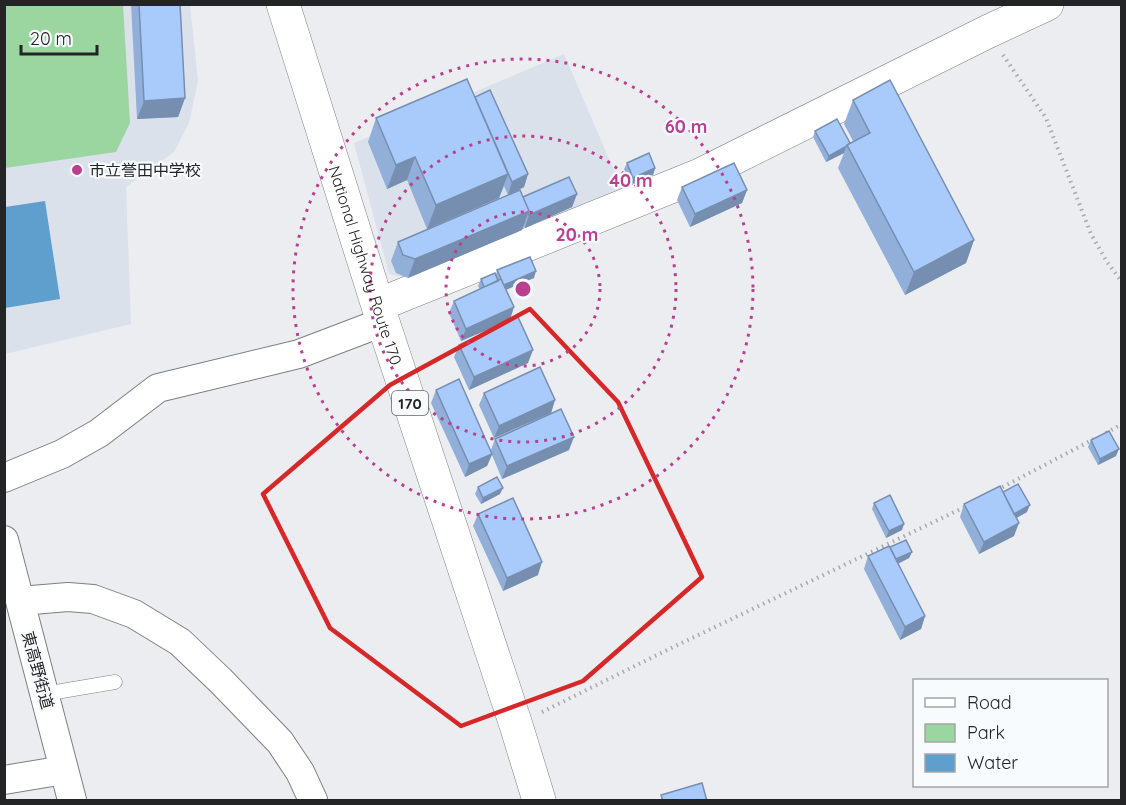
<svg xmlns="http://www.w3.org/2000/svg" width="1126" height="805" font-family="Quicksand,'Noto Sans JP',sans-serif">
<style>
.built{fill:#dae1eb}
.green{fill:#9bd59f}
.water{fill:#5e9fce}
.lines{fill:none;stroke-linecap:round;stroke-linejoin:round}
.lane-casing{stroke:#7d7f81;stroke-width:15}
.street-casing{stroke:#7d7f81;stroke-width:30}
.secondary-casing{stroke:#7d7f81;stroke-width:34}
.highway-casing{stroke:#7d7f81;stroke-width:34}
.path{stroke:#a7a9ab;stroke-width:4;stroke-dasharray:1.5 4.5;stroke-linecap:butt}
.lane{stroke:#fff;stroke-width:14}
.street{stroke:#fff;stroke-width:28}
.secondary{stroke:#fff;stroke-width:33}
.highway{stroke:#fff;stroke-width:33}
.wall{fill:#91afd8}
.shaded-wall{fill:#768eb0}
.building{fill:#a9cbfb;stroke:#768eb0;stroke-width:1.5}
.marked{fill:none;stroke:#d62828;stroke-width:4.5;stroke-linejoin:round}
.ring{fill:none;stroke:#b93f91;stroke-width:3;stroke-dasharray:3 6}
.poi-dot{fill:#b93f91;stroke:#f8fbfe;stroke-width:2}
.labels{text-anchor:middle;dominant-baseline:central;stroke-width:4.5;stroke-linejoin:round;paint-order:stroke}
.shield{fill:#f8fbfe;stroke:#636466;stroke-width:1.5}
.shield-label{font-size:15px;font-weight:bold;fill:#232425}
.poi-label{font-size:16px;fill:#232425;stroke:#f8fbfe;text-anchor:start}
.street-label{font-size:16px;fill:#232425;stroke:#f8fbfe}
.centre{fill:#b93f91;stroke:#f8fbfe;stroke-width:3}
.ring-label{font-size:18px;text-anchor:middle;font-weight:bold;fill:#b93f91;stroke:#f8fbfe;stroke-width:4.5;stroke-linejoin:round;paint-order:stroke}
</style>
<rect width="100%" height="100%" fill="#ebedf0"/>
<path class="built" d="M4,5H190L198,81L189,123L174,152L126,187L131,324L5,354Z
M564,54L622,189L415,280L389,274L354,143Z"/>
<path class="green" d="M4,5H123L130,123L116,152L5,168Z"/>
<path class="water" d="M45,201L60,299L5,308V207Z"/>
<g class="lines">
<defs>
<path id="lane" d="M44,694L115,682"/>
<path id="street" d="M4,478L62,454L99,433L158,388L299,354L383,322
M4,540L72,800
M20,601L68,597L93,599L134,614L180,642L220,680L280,742L300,772L313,800
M4,780L64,770"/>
<path id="secondary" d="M378,305L700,175L987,32L1047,4"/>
<g id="highway">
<path id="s1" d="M283,4L383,322L516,725L539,800"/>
</g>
</defs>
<use href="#lane" class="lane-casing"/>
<use href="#street" class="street-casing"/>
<use href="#secondary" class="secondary-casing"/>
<use href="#highway" class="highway-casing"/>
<path class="path" d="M1003,55L1046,118L1091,234L1107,262L1122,282
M1106,433L1122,424
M997,490L1094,439
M542,712L663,652L967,506"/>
<use href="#lane" class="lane"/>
<use href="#street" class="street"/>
<use href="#secondary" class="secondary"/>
<use href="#highway" class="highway"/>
</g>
<path class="wall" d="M131,4H180L185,98L178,117L137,119Z
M475,97L528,174L524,187L508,195L504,186L499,198L427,229L407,180L387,189L368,142L376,118Z
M853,100L974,240L966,263L905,295L838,168L844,153L826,162L813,137L815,131L850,143L853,141L844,124Z
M627,163L655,168L653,175L631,184L624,169Z
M682,187L747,190L742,203L690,227L677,200Z
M577,194L572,207L525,228L524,226L522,230L408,278L396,273L391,261L398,242L523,197Z
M497,270L534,278L506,289L510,320L461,341L449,313L454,301L480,289L478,286L481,279L496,275Z
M459,345L528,363L469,390L454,357Z
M436,390L491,450L495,439L569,450L502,479L492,455L487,466L465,477L431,403Z
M484,393L555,400L551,413L494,438L479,405Z
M1091,440L1116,456L1098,465L1088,447Z
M478,487L500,494L481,504L475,494Z
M1003,492L1027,512L1016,518L1014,536L979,554L960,517L964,504Z
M874,503L902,530L886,538L872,509Z
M478,514L538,575L503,591L473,526Z
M890,547L912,552L909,558L898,564L925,616L921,629L900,640L864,569L868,556Z"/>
<path class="shaded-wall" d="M185,98L178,117L137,119L144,101Z
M846,146L844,153L826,162L829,156Z
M415,157L407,180L387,189L396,165Z
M655,168L653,175L631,184L633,178Z
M508,174L499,198L427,229L436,205Z
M528,174L524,187L508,195L512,182Z
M747,190L742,203L690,227L695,214Z
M577,194L572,207L525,228L529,215Z
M529,211L522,230L408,278L415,259Z
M974,240L966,263L905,295L914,272Z
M536,271L534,278L501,292L503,285Z
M514,307L510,320L461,341L466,329Z
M533,350L528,363L469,390L474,377Z
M555,400L551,413L494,438L499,426Z
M574,437L569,450L502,479L507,466Z
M1119,449L1116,456L1098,465L1100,459Z
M492,454L487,466L465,477L469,464Z
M503,488L500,494L481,504L483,498Z
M1030,505L1027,512L1011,521L1013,515Z
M1019,523L1014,536L979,554L984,542Z
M904,524L902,530L886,538L889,531Z
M912,552L909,558L893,566L896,560Z
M542,562L538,575L503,591L507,578Z
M925,616L921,629L900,640L905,627Z"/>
<path class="building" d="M139,4H180L185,98L144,101Z
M467,79L508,174L436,205L415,157L396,165L376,118Z
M890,80L974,240L914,272L847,145L870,133L853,100Z
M490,90L528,174L512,182L475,97Z
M837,119L850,143L847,145V146L829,156L815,131Z
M649,153L655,168L633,178L627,163Z
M734,163L747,190L695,214L682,187Z
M569,177L577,194L529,215L528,213L529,211L523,197Z
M520,190L529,211L415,259L403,255L398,242Z
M530,257L536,271L504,285L497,270Z
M495,273L498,281L484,287L481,279Z
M501,279L514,307L466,329L454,301Z
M518,317L533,350L474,377L459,345Z
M540,367L555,400L499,426L484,393Z
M459,379L492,454L469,464L436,390Z
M561,409L574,437L507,466L495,439Z
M1109,431L1119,449L1100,459L1091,440Z
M497,477L503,488L483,498L478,487Z
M1018,484L1030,505L1014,514L1003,492Z
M1000,486L1019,523L984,542L964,504Z
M890,495L904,524L889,531L874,503Z
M513,498L542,562L507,578L478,514Z
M906,540L912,552L896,559L890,547Z
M889,546L925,616L905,627L868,556Z
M702,783L707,801H663L661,795Z"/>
<path class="marked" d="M530,309L618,402L702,577L583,681L461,726L330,628L263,494L390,385Z"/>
<g class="ring">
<circle cx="523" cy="289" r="77"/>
<circle cx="523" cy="289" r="153"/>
<circle cx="523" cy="289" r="230"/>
</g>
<circle class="poi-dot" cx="77" cy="170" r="6"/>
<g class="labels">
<rect class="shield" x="392" y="391" width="36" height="24" rx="4.5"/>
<g class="shield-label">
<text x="410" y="403">170</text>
</g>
<g class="poi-label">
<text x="89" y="170">市立誉田中学校</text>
</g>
<g class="street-label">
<text stroke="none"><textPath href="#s1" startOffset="274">National Highway Route 170</textPath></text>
<text transform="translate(38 670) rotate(75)">東高野街道</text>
</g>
</g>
<circle cx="523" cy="289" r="9" class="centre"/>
<g class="ring-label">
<text x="686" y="133">60 m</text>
<text x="631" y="187">40 m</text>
<text x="577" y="241">20 m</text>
</g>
<rect width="1126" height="805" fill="none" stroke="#232425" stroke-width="12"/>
<rect x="913" y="679" width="195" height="108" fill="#f8fbfe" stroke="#a3a5a7" stroke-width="1.5"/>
<rect x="925" y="698" width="30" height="9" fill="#ffffff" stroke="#a3a5a7" stroke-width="1.5"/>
<text x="967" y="709" font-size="18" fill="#232425">Road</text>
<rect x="925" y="724" width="30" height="18" fill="#9bd59f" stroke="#a3a5a7" stroke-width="1.5"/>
<text x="967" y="739" font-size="18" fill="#232425">Park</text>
<rect x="925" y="754" width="30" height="18" fill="#5e9fce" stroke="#a3a5a7" stroke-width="1.5"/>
<text x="967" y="769" font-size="18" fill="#232425">Water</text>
<path d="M21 45v9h76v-9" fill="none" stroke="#232425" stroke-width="3"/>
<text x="30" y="45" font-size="18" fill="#232425" stroke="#f8fbfe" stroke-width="4.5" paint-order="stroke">20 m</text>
</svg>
